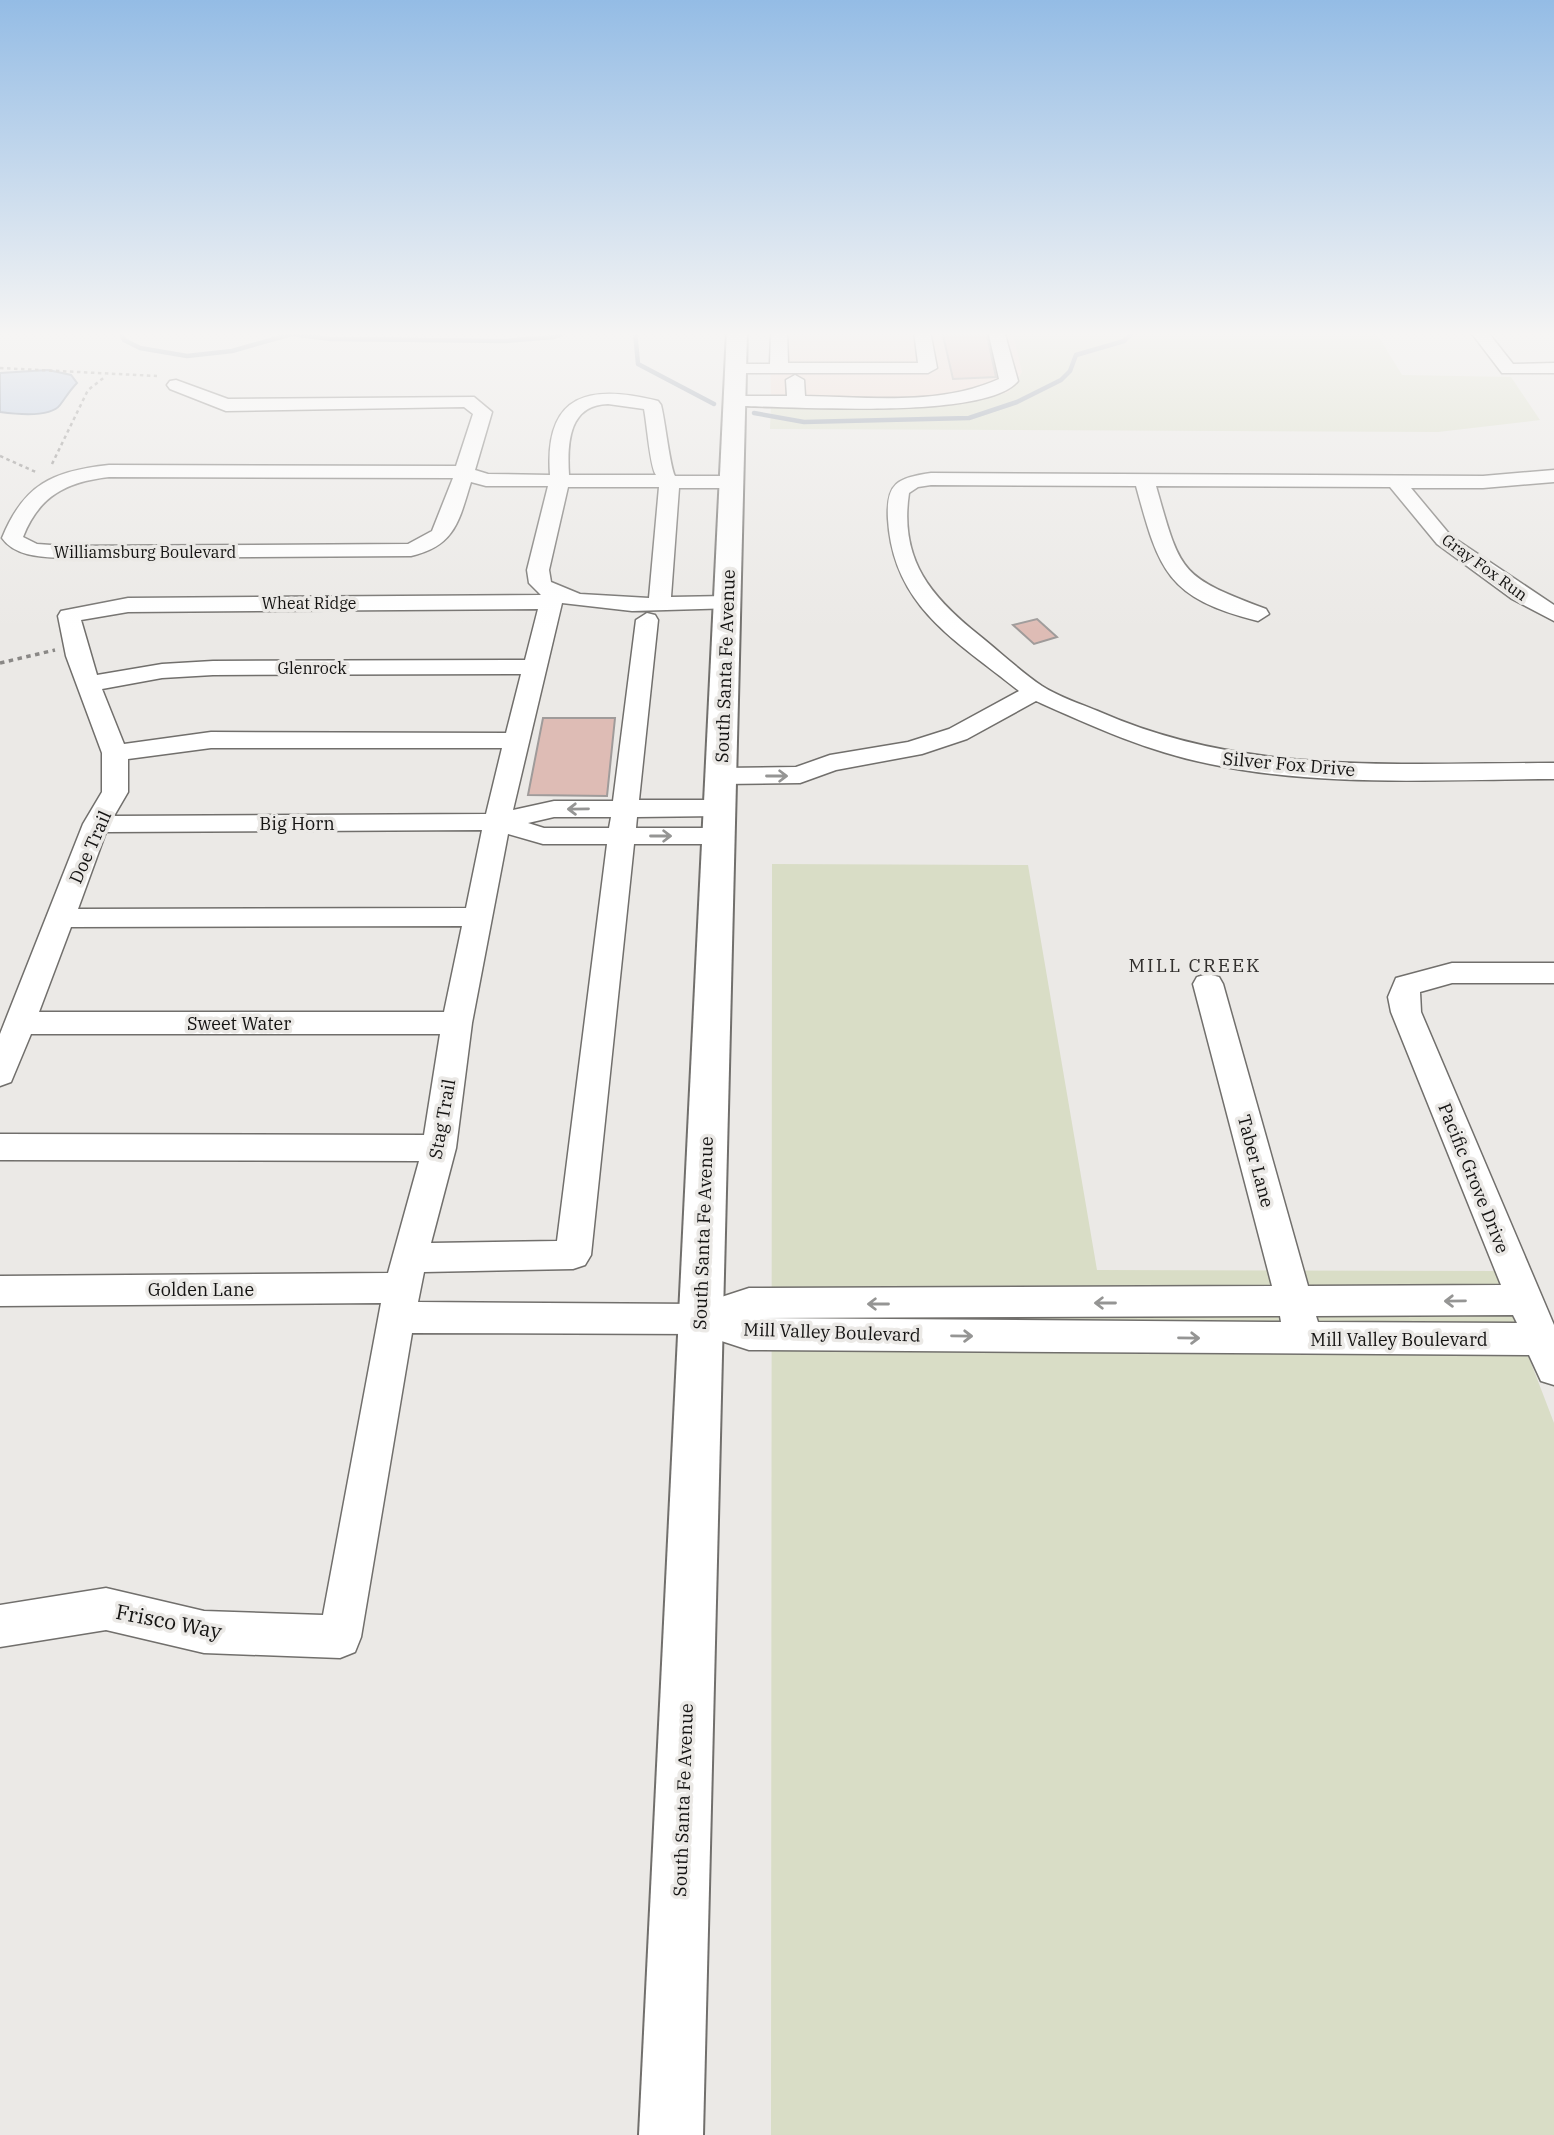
<svg xmlns="http://www.w3.org/2000/svg" width="1554" height="2135" font-family="'IBM Plex Serif',serif">
<style>
.commercial{fill:#f2dad0}
.green{fill:#d9ddc6}
.water{fill:#b7c8e1;stroke:#8692a3;stroke-width:2}
.lines{fill:none;stroke-linecap:round;stroke-linejoin:round}
.stream{stroke:#8692a3;stroke-width:4.5}
.building{fill:#debcb5;stroke:#9f9b9a;stroke-width:2}
.minor-casing{stroke:#716f6c;stroke-width:3}
.major-casing{stroke:#716f6c;stroke-width:4}
.path-far1{stroke:#8a8886;stroke-width:2.5;stroke-dasharray:3.5 3.5;stroke-linecap:butt}
.path{stroke:#8a8886;stroke-width:3.5;stroke-dasharray:4.5 4.5;stroke-linecap:butt}
.minor{fill:#fff;fill-rule:evenodd}
.major{fill:#fff;fill-rule:evenodd}
.oneway{stroke:#959594}
.labels{text-anchor:middle;dominant-baseline:central;stroke-width:7;stroke-linejoin:round;paint-order:stroke}
.far-street-label{font-size:16px;fill:#141312;stroke:#ebe9e6}
.street-label{font-size:18px;fill:#141312;stroke:#ebe9e6}
.neighbourhood-label{font-size:19px;letter-spacing:2px;fill:#312f2d;stroke:#ebe9e6}
.near-street-label{font-size:21px;fill:#141312;stroke:#ebe9e6}
</style>
<rect width="100%" height="100%" fill="#ebe9e6"/>
<path class="commercial" d="M770,331H1012L1022,372L1009,392L964,403L771,406Z"/>
<path class="green" d="M1012,331H1375L1402,375L1511,377L1540,420L1438,432L770,429L771,406L964,403L1009,392L1022,372Z
M772,864L1028,865L1097,1270L1496,1271L1554,1423V2135H771Z"/>
<path class="water" d="M48,370L71,375L77,383C70,390 66,397 60,405C50,418 15,414 0,412V373Z"/>
<g class="lines">
<path class="stream" d="M120,331L124,340L140,348L187,356L232,351L292,334L330,339L506,341L554,337L570,331
M635,331L638,364L714,404
M754,413L804,422L969,418L1017,402L1061,380L1070,371L1076,355L1124,341L1134,331"/>
</g>
<path class="building" d="M942,331H986L996,377L953,379Z
M1037,619L1057,637L1034,644L1013,625Z
M543,718H615L607,796L528,795Z"/>
<g class="lines">
<defs>
<path id="minor" d="M771,331H787L788,363H918L914,331H930L937,368L928,373H730L727,369L736,364H770Z
M988,331H1004L1018,381C986,421 788,406 734,406L725,401L734,396H787L786,380L795,375L804,380L805,396C869,397 939,406 999,379Z
M1470,331H1487L1513,364L1554,363V373H1502Z
M176,380L228,399L474,397L492,412L475,470L488,474L550,475C544,393 590,384 658,401L661,405C665,420 670,467 675,476H732L742,482L732,488H679L671,597L727,596L738,603L735,608L632,611L562,603L513,810L554,801H613L636,620L647,613L655,615L658,620L639,800H719L728,802L732,808L728,814L719,816L637,817L636,828H718L728,830L731,836L728,842L718,844H634L591,1255L585,1265L573,1269L424,1272L418,1302L700,1304L749,1288L1272,1286L1193,984L1197,977L1208,974L1219,977L1223,984L1308,1286L1501,1285L1391,1012L1388,997L1396,978L1452,963H1554V983H1452L1420,992L1421,1012L1554,1325V1385L1541,1381L1529,1355L749,1350L700,1334L412,1333L361,1637L355,1652L340,1658L204,1653L106,1630L0,1647V1605L106,1588L204,1611L323,1615L381,1303L0,1306V1276L388,1273L419,1161L0,1160V1134L424,1135L440,1034H31L11,1082L0,1086V1034L83,824L102,792V753L66,656L58,616L61,611L128,598L541,595L529,583L527,570L548,486H486L471,482C459,521 455,546 411,556L65,558C43,557 15,557 2,538C24,484 53,471 109,465L456,466L473,414L464,407L226,411L170,389L167,385L170,381ZM608,404L644,409C647,424 650,467 656,475H569C567,442 569,405 608,404ZM109,477L453,478L432,531L408,544L65,546L37,544L23,537C39,496 66,482 109,477ZM568,487H659L649,598L580,594L551,582L549,570ZM538,609L525,660L213,661L162,664L97,675L81,620L128,612ZM521,674L506,733L211,732L124,744L102,689L162,678L213,675ZM211,748H502L486,814L114,816L128,792V759ZM554,817H611L609,828H544L528,823ZM482,830L466,908L78,909L106,832ZM508,834L543,844H607L557,1241L431,1243L456,1148L472,1023ZM462,926L444,1012H39L71,927ZM1513,1315L1517,1323L1318,1322L1316,1316ZM1280,1316L1281,1322L749,1318Z
M1554,470V482L1483,488H1411L1451,536L1554,605V621L1512,599L1437,544L1390,487L1156,486C1181,574 1179,576 1266,609L1269,614L1258,621C1166,598 1159,570 1136,486L931,485L918,487L909,493C899,560 931,597 980,636C1000,652 1020,671 1042,686C1059,697 1081,704 1100,712C1245,776 1399,763 1554,763V779C1441,779 1322,788 1210,764C1149,752 1092,726 1036,701L967,739L922,754L836,770L800,783L721,784L712,781L708,776L712,771L721,768L796,767L830,755L908,742L949,729L1019,691C956,640 893,607 888,519C886,482 898,478 931,473L1483,476Z"/>
<path id="major" d="M727,331H747L703,2135H639Z"/>
</defs>
<use href="#minor" class="minor-casing"/>
<use href="#major" class="major-casing"/>
<path class="path-far1" d="M0,368L157,376
M0,456L38,473
M52,464L88,390L106,376"/>
<path class="path" d="M0,663L55,650"/>
<use href="#minor" class="minor"/>
<use href="#major" class="major"/>
</g>
<defs><path id="oneway-shaft" d="M-6 0H5M1.5-3L5.5 0L1.5 3" fill="none" stroke-width="1.6" stroke-linecap="round" stroke-linejoin="round" transform="scale(1.75)"/></defs>
<g class="oneway">
<use href="#oneway-shaft" transform="translate(777 776)"/>
<use href="#oneway-shaft" transform="translate(578 809) rotate(179)"/>
<use href="#oneway-shaft" transform="translate(661 836)"/>
<use href="#oneway-shaft" transform="translate(1455 1301) rotate(179)"/>
<use href="#oneway-shaft" transform="translate(1105 1303) rotate(180)"/>
<use href="#oneway-shaft" transform="translate(878 1304) rotate(180)"/>
<use href="#oneway-shaft" transform="translate(962 1336) rotate(1)"/>
<use href="#oneway-shaft" transform="translate(1189 1338) rotate(1)"/>
</g>
<linearGradient id="sky" x2="0" y2="1"><stop stop-color="#94bce5"/><stop offset="0.53" stop-color="#f6f5f4"/><stop offset="1" stop-color="#f6f5f4" stop-opacity="0"/></linearGradient>
<rect width="1554" height="630" fill="url(#sky)"/>
<g class="labels">
<g class="far-street-label">
<text x="145" y="552">Williamsburg Boulevard</text>
<text transform="translate(1485 567) rotate(36)">Gray Fox Run</text>
<text x="309" y="603">Wheat Ridge</text>
<text x="312" y="668">Glenrock</text>
</g>
<g class="street-label">
<text transform="translate(725 666) rotate(-88)">South Santa Fe Avenue</text>
<text transform="translate(1289 764) rotate(5)">Silver Fox Drive</text>
<text x="297" y="823">Big Horn</text>
<text transform="translate(90 847) rotate(-66)">Doe Trail</text>
<text x="239" y="1023">Sweet Water</text>
<text transform="translate(442 1119) rotate(-80)">Stag Trail</text>
<text transform="translate(1256 1161) rotate(75)">Taber Lane</text>
<text transform="translate(1474 1178) rotate(68)">Pacific Grove Drive</text>
<text transform="translate(703 1233) rotate(-88)">South Santa Fe Avenue</text>
<text x="201" y="1289">Golden Lane</text>
<text transform="translate(832 1332) rotate(2)">Mill Valley Boulevard</text>
<text x="1399" y="1339">Mill Valley Boulevard</text>
<text transform="translate(683 1800) rotate(-88)">South Santa Fe Avenue</text>
</g>
<g class="neighbourhood-label">
<text x="1195" y="965">MILL CREEK</text>
</g>
<g class="near-street-label">
<text transform="translate(169 1621) rotate(11)">Frisco Way</text>
</g>
</g>
</svg>
